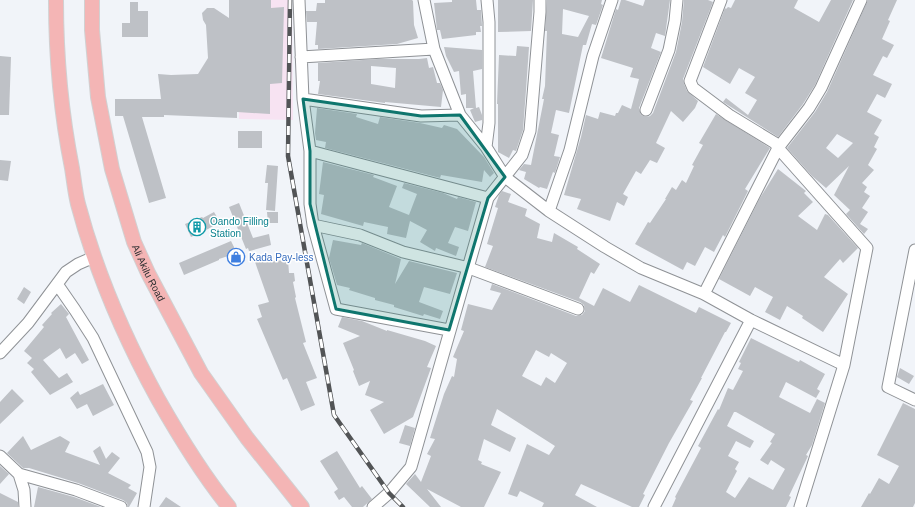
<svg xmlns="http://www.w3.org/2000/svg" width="915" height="507" font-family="Arial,sans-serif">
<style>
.commercial{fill:#f7e3f2}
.building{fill:#bec1c6;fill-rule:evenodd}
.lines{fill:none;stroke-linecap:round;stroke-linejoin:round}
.minor-casing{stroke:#8f9296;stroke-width:13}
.major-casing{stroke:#d1d1d2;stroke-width:16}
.minor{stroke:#fff;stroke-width:11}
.major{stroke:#f4b5b5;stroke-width:14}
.rail-casing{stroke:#525456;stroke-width:4.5}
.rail{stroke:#fff;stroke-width:3;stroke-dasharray:9;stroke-linecap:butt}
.marked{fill:#0f766e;fill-opacity:0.2;stroke:#0f766e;stroke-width:3;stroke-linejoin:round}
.labels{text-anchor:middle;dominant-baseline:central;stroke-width:3;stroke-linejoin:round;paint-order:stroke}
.culture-label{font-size:10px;fill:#0d838f;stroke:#fff;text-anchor:start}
.shop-label{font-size:10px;fill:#366cbe;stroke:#fff;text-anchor:start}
.street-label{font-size:10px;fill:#2e2f31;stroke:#fff}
</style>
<rect width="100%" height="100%" fill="#f1f4f9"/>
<path class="commercial" d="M239,0H292L293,120L239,119Z"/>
<path class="building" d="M229,0H271V8L284,7L282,83L270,84V114L237,112V118L164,115V117H142L166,198L149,203L123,116H115V99H161L158,74L171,75L198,74L208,58L206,25L203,20L202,13L207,8H214L229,18Z
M325,0H412L413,1L414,25L418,38L397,44L318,49V45H315L317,22H307L306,11H316L317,3H325Z
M452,0H476L477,10H481L482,26H480L481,32H476V35L442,39L440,30H437L434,3L452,2Z
M498,0H533L531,31L498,32Z
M547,0H602L601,4L603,5L596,25L592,24L586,45H583L569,113L556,110L551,133L559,135L554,156L560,157L555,173L553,172L547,189L540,187L539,188L524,179L526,172L519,170L524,164L531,165L544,99H542L545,86L547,31H545ZM563,9L589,16L578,37L562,34Z
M621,0H625L643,6L645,0H670L665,36L656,33L651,48L661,52L639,108L641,115L647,117L650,116L653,113L676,52L682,22L684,0H708L713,2L683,79L684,84L687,91L698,101L695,108L683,122L671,111L656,143L665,148L657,163L650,160L641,174L636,171L623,194L628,197L624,206L617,202L610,221L577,209L581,199L564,195L581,137L586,115L598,119L600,112L615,116L616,113H618L622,105L631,109L639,79L630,77L633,68L601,58L616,9L618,10Z
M735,0H798L794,8L819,22L831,0H853L815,85L803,104L778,137L723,102L726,98L748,115L757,100L745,93L755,77L739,68L730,84L703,67L725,8L726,9L728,7L731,8Z
M868,0H897L888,20L890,21L882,39L894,45L887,58L883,56L873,75L892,84L885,98L877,94L867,112L882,120L874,134L879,137L874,147L877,149L868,165L874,170L862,183L867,187L864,192L870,196L862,208L868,212L860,224L868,229L864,234L846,214L850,210L834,195L849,166L826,188L812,176L787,148L815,112L827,92ZM837,134L853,143L838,158L826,148Z
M130,2H138V11H148V37H122V23H130Z
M517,46L529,47L526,90L523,130L516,151L513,150L509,158L498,152V104H497L499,55L516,56Z
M444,47L482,50V69L473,71L476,108L479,107L482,115V120L475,122L470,110L474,108H466V94L461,95L459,71L454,72L446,56Z
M0,56L11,57L9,115H0Z
M427,58L429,68L433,67L437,83H440L443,90L441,107L385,102V103L318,94L320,81H318V63L378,59H419ZM371,66L396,68L395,88L371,84Z
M317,108L357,114L356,117L378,124L380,117L420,123L442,128L444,125L457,129L484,157L494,173L490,177L484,170L482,182L441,175L440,178L325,148L326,142L316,140L315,133Z
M716,114L770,148L745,189L748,191L725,237L723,235L714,252L705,247L695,266L687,262L683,270L635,244L648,222L650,223L666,199H665L672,187L676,190L682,180L686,183L694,166L692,165L703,145L699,143Z
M238,131H262V148H238Z
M0,160L11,161L8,181L0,180Z
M323,162L374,175L373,177L397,186L389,207L409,215L417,194L402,188L404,183L443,193L457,199L458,197L476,202L468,231L455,227L448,243L459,247L456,256L436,248L435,251L420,242L427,230L410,221L406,238L387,234L388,227L364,222L363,226L321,214L324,195L319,194Z
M267,165L278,166L275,211L266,210L268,183H265Z
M778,169L806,191L804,193L813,202L798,216L817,230L825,214L828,215L858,248L843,263L840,259L824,277L848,294L823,332L802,318L803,316L787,306L780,320L765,312L773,297L755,287L750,296L719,279L760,198Z
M502,191L511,194L508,202L527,209L525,216L540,224L537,238L552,242L554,233L578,247L577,249L600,264L594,274L591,272L579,298L594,306L603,288L630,302L639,285L696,313L699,307L731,323L726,332H725L701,378H702L690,400L693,401L669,443L643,494L645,495L639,507H632L581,484L575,495L597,507H542L544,503L520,491L517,497L508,494L527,444L549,455L555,446L497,409L491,425L516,438L510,452L484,439L478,460L482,462L481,464L501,472L484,507H461L427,489L441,507H430L406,484L415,474L421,482L431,456L427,454L435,439L430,438L444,394L452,376L454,377L457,359L453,357L464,331L461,330L468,304L492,310L501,293L490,290L492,284L576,316L582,315L585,311L584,305L580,302L485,267L493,246L487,244L498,208L495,207L499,195ZM536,350L549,357L551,353L567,363L555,383L546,377L541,386L522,376Z
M239,203L253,238L269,234L271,245L250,251H249L248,248L246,249L229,207Z
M214,212L220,222L208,229L191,237L185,224L202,217L203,218Z
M267,212H278V223H268Z
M333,240L361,245L362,243L401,259L395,284L409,261L457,273L450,294L424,287L419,302L443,311L440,319L424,314L423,316L394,307V305L375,300V298L349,290L350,288L337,285L329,258Z
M231,241L237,253L219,259V260L184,275L179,263Z
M288,260L289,273H294L295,281L293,282L296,297L295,298L306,342L303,343L317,378L306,382L315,405L301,411L287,378L283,380L257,319L262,317L258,305L269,302L255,262Z
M24,287L31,292L24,304L17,299Z
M61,304L69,314L66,317L89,360L82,364L75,353L66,359L60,348L43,360L59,378L67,373L73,382L50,395L31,372L34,369L27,363L32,358L24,351L44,327L42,325L52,314L51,313Z
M342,317L362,321L387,331V330L425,341L436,346L427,367L431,368L413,417L384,434L370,410L384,402L365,395L370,381L359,386L353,371L354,370L343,343L360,336L338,327Z
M751,338L799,362L800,360L825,374L817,389L820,391L816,398L786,382L779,397L810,413L817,399L825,403L812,445L806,455L808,456L789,496L791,497L786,507H672L676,498L675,497L701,448L698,446L718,409L719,410L728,388L733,390L743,371L738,369L741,363L739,362ZM734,412H736L775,434L770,442L772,443L760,460L768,465L771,460L785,469L773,490L749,477L735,498L726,492L737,471L735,469L739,462L728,456L736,441L750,448L754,441L727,426Z
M900,368L914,376L909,384L897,377Z
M103,384L114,405L93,416L87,404L77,409L70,398L78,391L80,395Z
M12,389L24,401L0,424V402Z
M903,403L915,409V503L913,507H861L869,493L870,494L879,478L889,484L899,466L877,455Z
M405,425L415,428L410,446L399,443Z
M23,436L31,450L60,436L70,442L65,452L100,465L93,451L100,446L106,459L112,452L120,458L108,473L131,485L128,488L137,493L129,507H128L127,503L123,500L78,483L29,468H23L7,453Z
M337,451L360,488L362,486L372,499L363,507H352L344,497L339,500L334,492L338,489L320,461Z
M0,466L9,474L0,484Z
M38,487L74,497L101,507H34Z
M0,493L18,502V507H0Z
M166,497L181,507H159Z"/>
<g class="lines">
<defs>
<path id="minor" d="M299,0L303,99L310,151V204L313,225L336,309L449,330
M424,0L434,49L460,115L486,147L505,177L549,211L605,247L641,268L704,294L751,320L844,365
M721,0L690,81L693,88L729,115L775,143L778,148L867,248L844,365L800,507
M301,57L434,49
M303,99L421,116L460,115
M646,110L669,50L675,21L677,0
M486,147L489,123V22L487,0
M310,151L488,198
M549,211L570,150L593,56L612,0
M313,225L360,235L403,252L469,268L578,309
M915,250L888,387L915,400
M57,284L75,310L93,338L147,452L150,467L144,507
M704,294L778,148L809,108L821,88L861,0
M0,353L28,323L66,272L78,264L94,257
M0,456L19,474L24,490L25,507
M19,474L76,490L121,507
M373,507L389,493L411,467L488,198L522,155L530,131L540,12V0
M654,507L751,320"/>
<g id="major">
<path d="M56,0C56,56 61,113 72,168C74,180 75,192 78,204C96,272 124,337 158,399C179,436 202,474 229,507"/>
<path id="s1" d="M92,0V30L98,97L112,169L134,242L148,273L201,373L247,438L302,507"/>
</g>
</defs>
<use href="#minor" class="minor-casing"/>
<use href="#major" class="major-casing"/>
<use href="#minor" class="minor"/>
<use href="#major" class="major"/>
<defs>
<path id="rail" d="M290,0L288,156L334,415L389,493L403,507"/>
</defs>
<use href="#rail" class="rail-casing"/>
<use href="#rail" class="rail"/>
</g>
<path class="marked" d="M303,99L421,116L460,115L505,177L488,198L449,330L336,309L310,204V151Z"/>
<defs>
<symbol id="building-ring" viewBox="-11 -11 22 22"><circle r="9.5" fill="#fff" stroke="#0f9aa8" stroke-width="1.5"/><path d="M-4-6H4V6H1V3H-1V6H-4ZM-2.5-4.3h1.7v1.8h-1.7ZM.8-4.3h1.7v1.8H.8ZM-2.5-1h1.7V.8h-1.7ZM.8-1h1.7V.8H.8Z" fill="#0f9aa8"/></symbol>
<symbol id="shop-ring" viewBox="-11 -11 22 22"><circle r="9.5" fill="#fff" stroke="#3f7fe0" stroke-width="1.5"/><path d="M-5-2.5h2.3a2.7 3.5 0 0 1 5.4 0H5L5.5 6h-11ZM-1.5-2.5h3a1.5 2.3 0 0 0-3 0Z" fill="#3f7fe0"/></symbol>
</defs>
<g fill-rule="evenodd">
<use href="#building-ring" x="187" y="217" width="20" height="20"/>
<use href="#shop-ring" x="226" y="247" width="20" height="20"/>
</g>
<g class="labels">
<g class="culture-label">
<text x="210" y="221">Oando Filling<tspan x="210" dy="12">Station</tspan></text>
</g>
<g class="shop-label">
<text x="249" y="257">Kada Pay-less</text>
</g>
<g class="street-label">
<text stroke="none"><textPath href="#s1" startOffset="281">Ali Akilu Road</textPath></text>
</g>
</g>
</svg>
